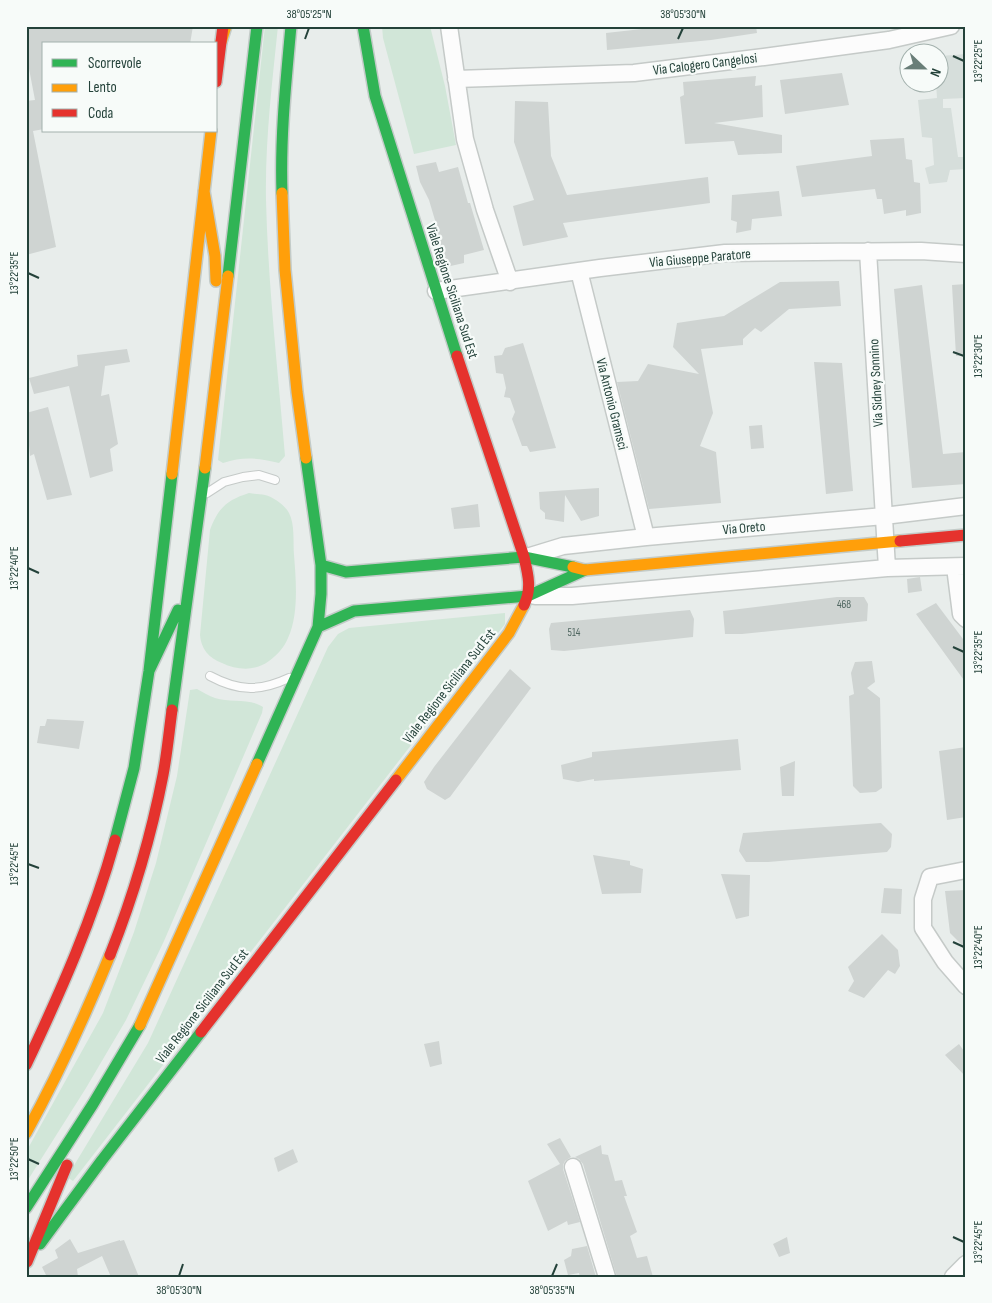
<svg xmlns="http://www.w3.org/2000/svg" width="992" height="1303" font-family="'Sofia Sans Condensed',sans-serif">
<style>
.built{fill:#d6dedb}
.green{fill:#d1e6d8}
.building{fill:#cfd4d2}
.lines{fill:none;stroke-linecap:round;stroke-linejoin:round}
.lane-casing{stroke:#c5cac8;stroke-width:10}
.street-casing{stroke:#c5cac8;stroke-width:19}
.fast-casing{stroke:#c3cbc8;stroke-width:14}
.slow-casing{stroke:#c3cbc8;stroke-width:14}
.jam-casing{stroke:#c3cbc8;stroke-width:14}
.lane{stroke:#fcfcfc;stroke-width:8}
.street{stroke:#fcfcfc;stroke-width:16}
.fast{stroke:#30b455;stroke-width:11}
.slow{stroke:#ff9f0a;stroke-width:11}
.jam{stroke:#e5322d;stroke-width:11}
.ticks{fill:none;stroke:#24423a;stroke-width:2}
.labels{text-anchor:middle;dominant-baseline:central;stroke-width:4.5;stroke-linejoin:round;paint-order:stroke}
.number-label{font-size:11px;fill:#506761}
.street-label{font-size:14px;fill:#24423a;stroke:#f7fbf9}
.neatline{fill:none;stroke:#24423a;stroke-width:2}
.ticks-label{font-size:12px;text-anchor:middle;fill:#24423a}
</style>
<rect width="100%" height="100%" fill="#e8edeb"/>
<path class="built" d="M966,54V98L943,99V108H951L958,157H966V169L950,170L947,182L929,184L925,168L934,165L932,138L922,137L918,100L937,98L936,83L940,82V56Z"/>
<path class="green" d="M265,26H278C272,84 265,142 266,200C268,285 278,371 285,456L279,463C258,458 244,456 223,463L218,460Z
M382,26H430L445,86L456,145L414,154L383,38Z
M249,493C254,494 260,494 265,495C273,497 285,505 289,513C295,524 293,542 294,555C296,580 299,614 288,638C284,648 277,655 269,661C254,672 237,670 222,663C209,658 201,649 200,635L210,530C218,508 227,500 249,493Z
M505,613V624L73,1181L67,1177L148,1043L328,647L338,634L349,628Z
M197,689C203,692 209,696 215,698C230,703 250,698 263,707L262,713L164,941L126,1020L86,1088L26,1183V1152L103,1013L134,932L156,863L177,776L190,690Z"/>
<path class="building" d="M26,26H193L190,44H143V43L44,44V129L33,131L56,247L26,255V101L35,100L26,53Z
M669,26H756L757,33L711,40L607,50L606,33Z
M842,73L849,105L785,114L780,80Z
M756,76L755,86L762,85L763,117L714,123L782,135V153L738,155L734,141L685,144L680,97L684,95L683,82Z
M515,101L548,102L551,156L567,195L708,177L710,203L563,223L568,237L523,246L513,206L534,200L514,142Z
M904,138L906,159L912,160L914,182L920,183L921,213L906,216V210L884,214L882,199H877L875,189L802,197L796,166L872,156L870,140Z
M436,162L439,172L458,167L468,203H470L484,250L464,255V263L446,267L434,232L437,227L429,200L420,182L416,166Z
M779,191L782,216L752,219L751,230L736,233L737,222L731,220L732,195Z
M839,281L841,306L789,309L761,332L755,328L743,339V345L701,349L713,413L700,446L716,452L721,503L649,509L617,382L638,381L648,364L699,374L673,347L677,323L724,316L780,282Z
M966,284V356H956L952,285Z
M922,285L943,454L966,452V484L912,488L894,289Z
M523,343L556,448L530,452L527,446H522L512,419L515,412L510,398L504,397L506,388L503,374L496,373L494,356L502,355L505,348Z
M127,349L130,362L105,366L101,396L109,394L118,444L110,449L113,471L90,478L69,386L34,394L29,378L78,366L77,355Z
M814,362L842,363L853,491L826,494Z
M48,407L72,495L47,500L34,454L30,456L29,445L26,446V413Z
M762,425L764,448L751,449L749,426Z
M599,488V516L581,521L565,495L564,522L545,519V513L540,509L539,492Z
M478,504L480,527L454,529L451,508Z
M920,577L922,591L908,593L907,579Z
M837,597H864L868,604L867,621L742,634H725L723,611Z
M936,603L966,643V683L916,614Z
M690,610L694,619L693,637L564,651L551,650L549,629L551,623Z
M872,661L875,682L867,688L880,698L882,788L876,792L860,793L853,786L849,696L854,694L851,673L855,662Z
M510,669L531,688L450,797L445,800L427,789L424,782L434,767Z
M47,719L84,721L79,749L37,743L40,726H45Z
M738,739L741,770L594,781V779L578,782L563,779L561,765L592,757V752Z
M966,747V817L947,820L939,751Z
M795,761L794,796H782L780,767Z
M881,823L892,834L891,847L887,852L768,862H746L739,851L743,833Z
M593,855L630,861V865L643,869L641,893L602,894Z
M721,874L750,875L749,916L736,919Z
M884,888L902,889L901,914L881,913Z
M966,890V949L950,933L945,891Z
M882,934L898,950L900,966L895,974L888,970L864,998L848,991L854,981L848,967Z
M439,1041L442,1064L430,1067L424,1044Z
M959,1044L966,1054V1077L945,1055Z
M560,1138L571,1157L565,1161L563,1165V1169L580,1222L568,1225L567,1221L548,1231L528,1181L560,1164L547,1144Z
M601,1145L602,1154L608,1155L615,1181L622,1180L627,1196H624L637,1232L630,1236L637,1258L647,1256L653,1277H617L583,1164L579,1159L575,1157Z
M293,1149L298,1162L278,1172L274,1158Z
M787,1237L790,1253L779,1257L773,1244Z
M70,1239L78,1253L120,1240V1241L124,1240L139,1277H111L102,1256L77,1269L78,1277H47L42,1267L58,1258L55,1250Z
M587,1246L596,1277H580L579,1273L568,1275L564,1260L571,1256L572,1249Z"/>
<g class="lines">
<defs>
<path id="lane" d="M207,493L224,482L243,477L259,475L275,480
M210,676C238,691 259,692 289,678"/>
<path id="street" d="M449,26L465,139L485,210L510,282
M456,79L634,73L764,57L889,40L951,26
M868,251L887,568
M579,271L646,537
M436,291L600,268L725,253L921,251L966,254
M527,557L563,546L646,537L884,516L966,506
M955,567L961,614L966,619
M535,596H572L887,568L966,566
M966,870L930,877L923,899V928L945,962L966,986
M573,1167L607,1277
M953,1277L966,1264"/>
<path id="fast" d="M363,26L375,96L457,356
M282,193C280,137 286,81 291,26
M228,276L257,26
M321,565L346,572L524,557L573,567
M318,627L354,611L528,596L585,570
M149,671L178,610
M172,710L205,468
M257,764L318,627L321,594V565L306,458
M115,840L134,768L149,671L172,474
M26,1208L93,1104L140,1025
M40,1244L102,1160L201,1032"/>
<path id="slow" d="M221,42L226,26
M204,191L215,256L216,281
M282,193L285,270L297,392L306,458
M205,468L228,276
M172,474L211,131
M573,567L585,570L900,541
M396,780L509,633L524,605
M140,1025L257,764
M26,1133C58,1075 85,1016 110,955"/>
<path id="jam" d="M216,82L223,26
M457,356L524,557C528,574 532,589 524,605
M900,541L966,535
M110,955C133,897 151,837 163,775C167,754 169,732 172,710
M201,1032L396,780
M26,1065C61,991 93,919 115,840
M27,1262L67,1165"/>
</defs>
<use href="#lane" class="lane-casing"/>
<use href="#street" class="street-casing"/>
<use href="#fast" class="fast-casing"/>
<use href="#slow" class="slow-casing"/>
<use href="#jam" class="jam-casing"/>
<use href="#lane" class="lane"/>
<use href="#street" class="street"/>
<use href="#fast" class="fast"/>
<use href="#slow" class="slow"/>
<use href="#jam" class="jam"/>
</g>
<path class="ticks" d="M305,39L309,28M678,39L683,28M953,56L964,61M28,273L39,278M953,352L964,356M28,568L39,573M953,647L964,652M28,864L39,868M953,942L964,947M28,1159L39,1164M953,1237L964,1242M179,1276L183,1264M552,1276L557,1264"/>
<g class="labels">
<g class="number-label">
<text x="844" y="604">468</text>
<text x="574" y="632">514</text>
</g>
<g class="street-label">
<text transform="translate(705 64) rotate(-7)">Via Calogero Cangelosi</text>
<text transform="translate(700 258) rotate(-5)">Via Giuseppe Paratore</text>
<text transform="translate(452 291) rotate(72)">Viale Regione Siciliana Sud Est</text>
<text transform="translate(876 383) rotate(-93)">Via Sidney Sonnino</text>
<text transform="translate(612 404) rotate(76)">Via Antonio Gramsci</text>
<text transform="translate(744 528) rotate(-5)">Via Oreto</text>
<text transform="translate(449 686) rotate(-52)">Viale Regione Siciliana Sud Est</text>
<text transform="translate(202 1006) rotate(-52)">Viale Regione Siciliana Sud Est</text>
</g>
</g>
<rect width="992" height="1303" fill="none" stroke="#f7fbf9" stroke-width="55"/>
<rect x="42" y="42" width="175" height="90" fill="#f7fbf9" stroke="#a3b1ad"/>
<rect x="52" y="59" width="25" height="8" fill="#30b455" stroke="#a3b1ad"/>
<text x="88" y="68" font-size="15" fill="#24423a">Scorrevole</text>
<rect x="52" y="84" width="25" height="8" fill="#ff9f0a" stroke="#a3b1ad"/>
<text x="88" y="92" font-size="15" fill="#24423a">Lento</text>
<rect x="52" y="109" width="25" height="8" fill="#e5322d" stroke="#a3b1ad"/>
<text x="88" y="118" font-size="15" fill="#24423a">Coda</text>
<g transform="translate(924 68) rotate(112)"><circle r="24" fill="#f7fbf9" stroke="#a3b1ad"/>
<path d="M0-4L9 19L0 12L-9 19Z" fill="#697e78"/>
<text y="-8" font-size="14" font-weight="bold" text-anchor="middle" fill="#24423a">N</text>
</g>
<rect x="28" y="28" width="936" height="1248" class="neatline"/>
<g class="ticks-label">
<text x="309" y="18">38°05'25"N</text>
<text x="683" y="18">38°05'30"N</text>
<text transform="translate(978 61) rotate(-90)" y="4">13°22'25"E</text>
<text transform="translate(14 273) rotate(-90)" y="4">13°22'35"E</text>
<text transform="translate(978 356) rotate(-90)" y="4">13°22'30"E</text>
<text transform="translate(14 568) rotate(-90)" y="4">13°22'40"E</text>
<text transform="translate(978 652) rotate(-90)" y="4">13°22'35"E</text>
<text transform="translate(14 864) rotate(-90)" y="4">13°22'45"E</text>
<text transform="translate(978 947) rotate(-90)" y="4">13°22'40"E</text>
<text transform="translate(14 1159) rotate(-90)" y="4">13°22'50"E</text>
<text transform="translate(978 1242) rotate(-90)" y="4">13°22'45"E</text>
<text x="179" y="1294">38°05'30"N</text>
<text x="552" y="1294">38°05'35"N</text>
</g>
</svg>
